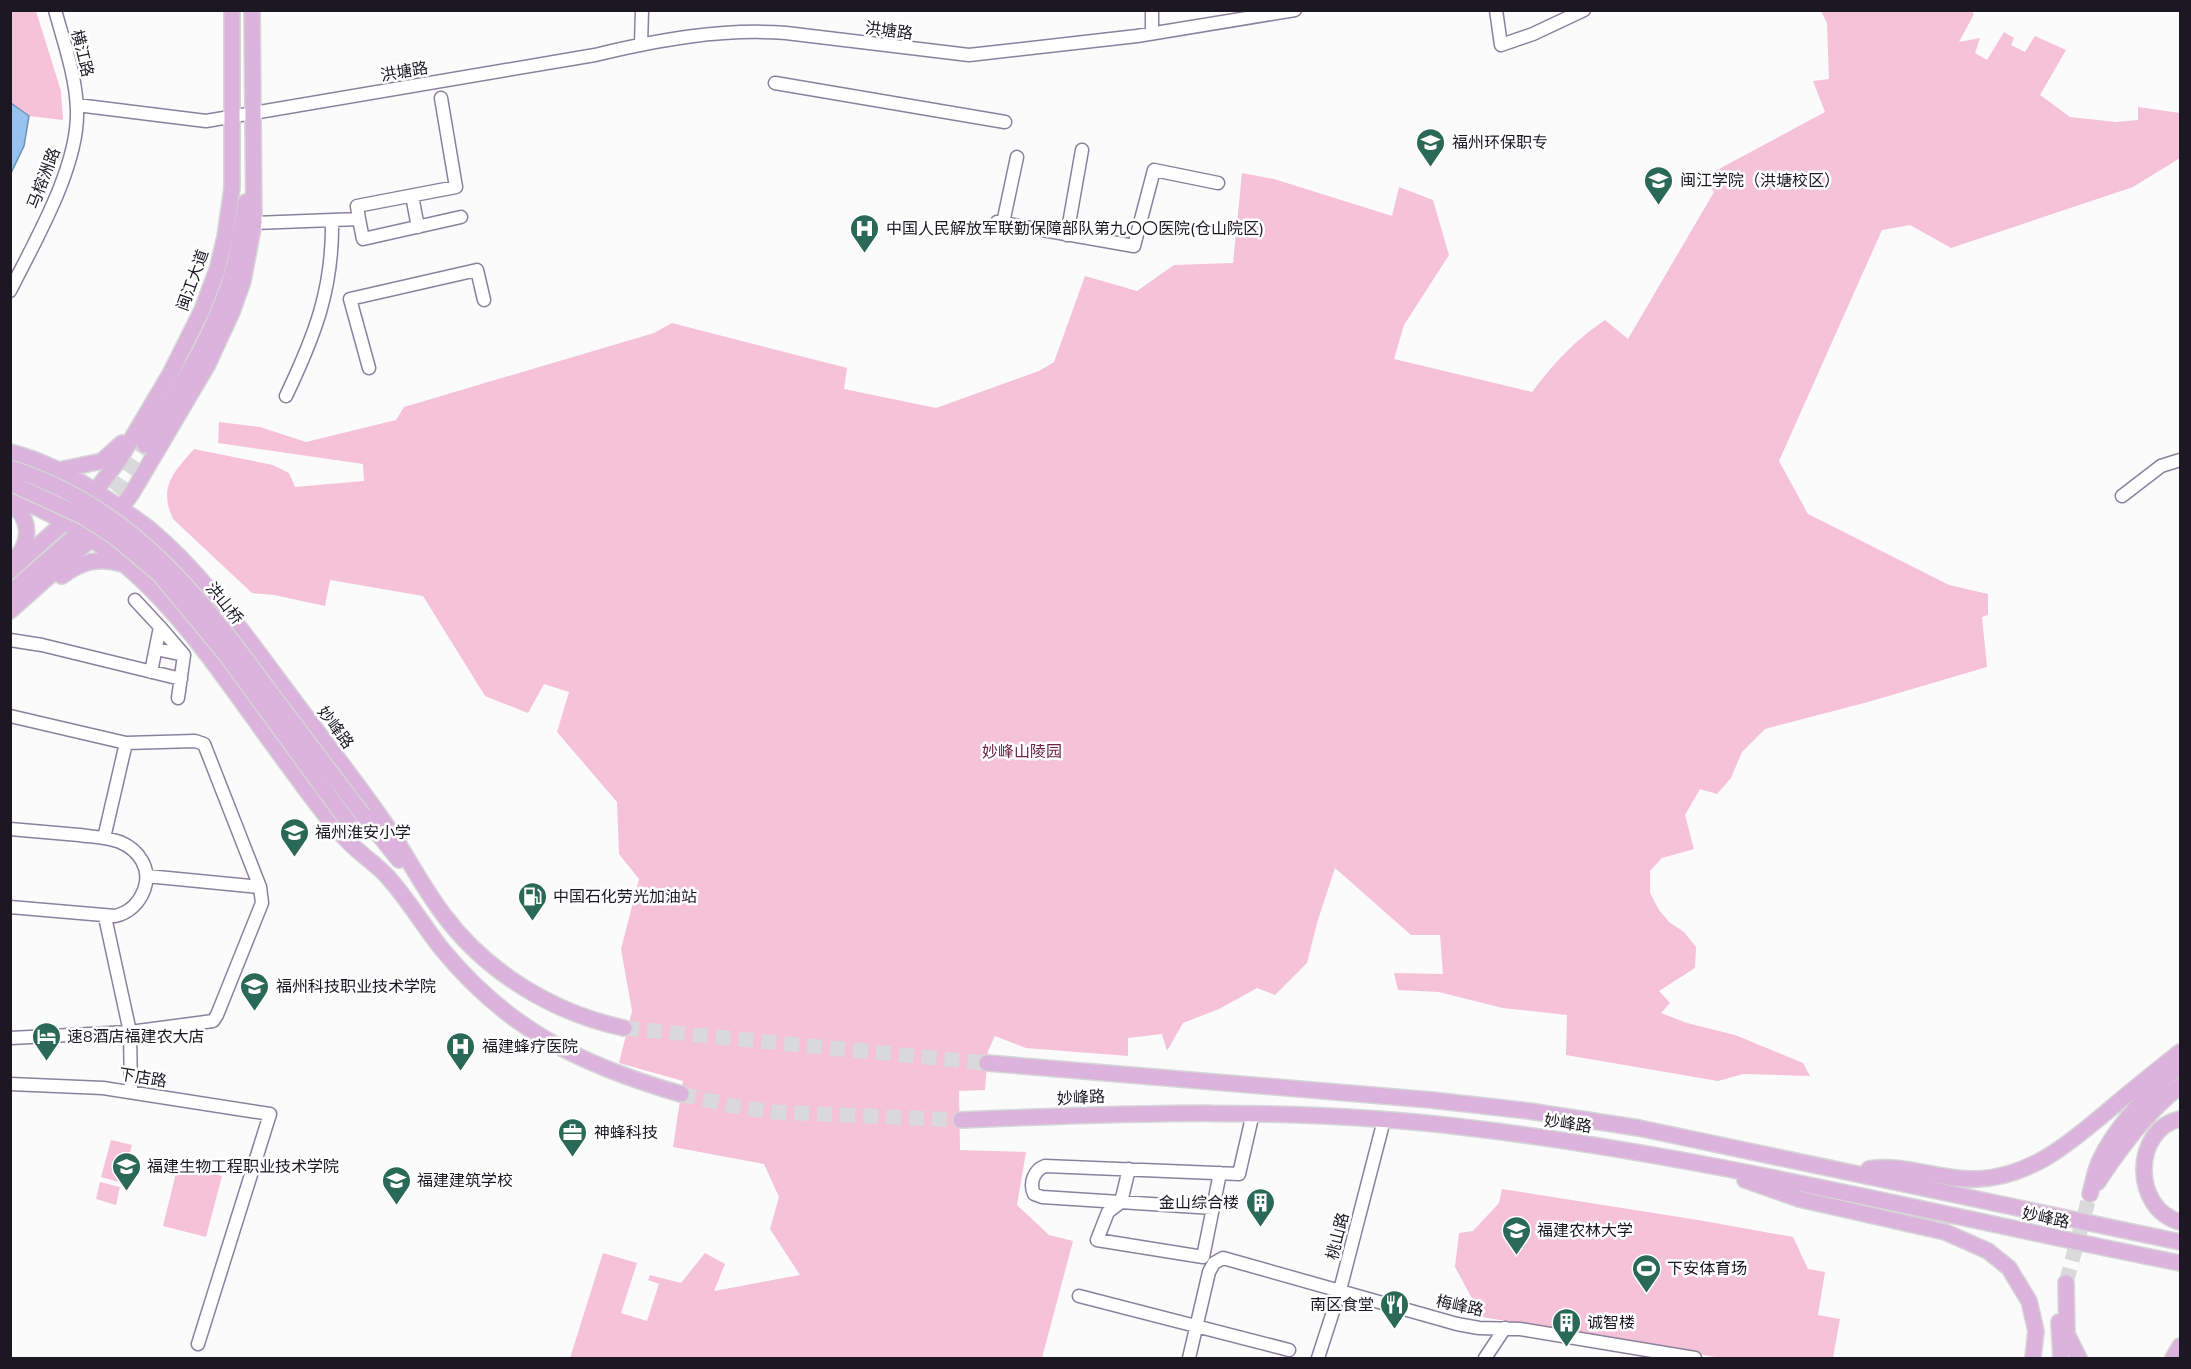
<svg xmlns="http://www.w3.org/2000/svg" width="2191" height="1369" font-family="Mulish,'Noto Sans SC',sans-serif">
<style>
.green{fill:#f5c2d7}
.water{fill:#97c3f0;stroke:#7290b2;stroke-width:1.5}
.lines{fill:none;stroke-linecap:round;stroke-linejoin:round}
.major-tunnel{stroke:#dad9db;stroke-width:15;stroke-dasharray:15 8;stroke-linecap:butt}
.minor-casing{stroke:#8b819d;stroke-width:15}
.major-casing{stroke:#d6d5d7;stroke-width:18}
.minor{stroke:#fff;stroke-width:12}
.major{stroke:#dbb3dc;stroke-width:15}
.major-bridge-casing{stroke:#d6d5d7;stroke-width:18;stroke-linecap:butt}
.major-bridge{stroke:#dbb3dc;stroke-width:15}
.labels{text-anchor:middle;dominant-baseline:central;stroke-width:5;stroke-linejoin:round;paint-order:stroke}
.street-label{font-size:16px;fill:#1c1823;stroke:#fff}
.poi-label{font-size:16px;fill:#1c1823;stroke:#fff;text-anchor:start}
.park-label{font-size:16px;fill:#6b2448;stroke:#fff}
</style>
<rect width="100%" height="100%" fill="#fbfbfb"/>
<path class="green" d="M10,11H36L61,91L63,120L29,116L11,103Z
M1821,11H1971L1974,14L1959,42L1980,38L1975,53L1987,60L2004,32L2014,38L2011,45L2025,52L2035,36L2066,50L2040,95L2070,117L2116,122L2138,120V107L2180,113V158L2133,187L1951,248L1910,225L1882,230L1779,461L1808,514L1949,585L1988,594V615L1982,617L1987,667L1868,702L1765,729L1742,752L1731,778L1717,794L1700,789L1685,815L1694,849L1662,858L1650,871V893L1659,910L1669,922L1684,932L1696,947L1695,968L1659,991L1670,1003L1661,1013L1687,1023L1735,1035L1803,1063L1810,1076L1743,1074L1718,1081L1566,1055L1567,1015L1503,1008L1439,992L1398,990L1394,973L1443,974L1440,935H1411L1335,868L1317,923L1307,963L1275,995L1257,988L1219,1009L1183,1023L1167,1051L1162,1034L1128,1038V1056L1026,1048L995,1036L988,1051L985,1090L959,1091L960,1150L1026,1152L1017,1205L1049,1235L1073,1241L1042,1358H570L603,1253L637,1263L621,1313L647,1321L659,1284L648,1280L650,1275L681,1283L705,1253L725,1264L714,1291L800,1275L770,1229L779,1197L764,1164L673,1147L683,1081L619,1063L632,1011L621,949L639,879L619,854L617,802L557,732L569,692L544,684L528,713L485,696L423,596L330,580L325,606L274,595L252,593L173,519C158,487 174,472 194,449L273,465L289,473L295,487L364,481L363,464L218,443L219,422L260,427L306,442L396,420L404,407L654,333L672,323L847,368L844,389L936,408L1039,371L1054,362L1085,276L1137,291L1174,265L1233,263L1242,173L1274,179L1392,216L1399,187L1433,200L1449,255L1404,325L1394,359L1532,392C1555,362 1574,341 1605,320L1628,339L1714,192L1704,177L1825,112L1813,81L1829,79L1827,23Z
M111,1140L132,1145L122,1183L101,1177Z
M178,1165L222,1176L206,1237L163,1226Z
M100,1182L120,1187L116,1205L96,1199Z
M1502,1189L1698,1220L1793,1237L1808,1269L1825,1272L1818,1315L1840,1319L1833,1358H1721L1482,1317L1455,1267L1459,1233L1473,1231L1499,1203Z"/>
<path class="water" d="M11,103L29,116L24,146L11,173Z"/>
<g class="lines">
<path class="major-tunnel" d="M98,508L120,483L145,445
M624,1028L987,1063
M681,1094L733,1106L774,1112L961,1120
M2066,1283L2090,1194"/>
<defs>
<path id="minor" d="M1496,10L1501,45L1533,34L1584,10
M1152,33V10
M641,44L642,10
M775,83L1005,122
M77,105L206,121L595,55C657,40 722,28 786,33L969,55L1137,36L1295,10
M412,196L418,227
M359,219L363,239L461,217
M997,222L1134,246L1154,170L1218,183
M254,223L359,219L357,206L456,187L441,98
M1003,223L1017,157
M1067,235L1082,150
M10,291C35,241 79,166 77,110C76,76 64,43 55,10
M369,368L350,299L477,270L484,300
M286,396C315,335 333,289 332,221
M2122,496L2161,466L2180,460
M135,600L160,627L151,672
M160,627L184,655
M10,640L42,645L181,679
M156,649L184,655L178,698
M10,716L126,743L195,741L204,744L260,887L262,903L217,1015L213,1021L130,1032L10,1038
M10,829C33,831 56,833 79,835C93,837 107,837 120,842C139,850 152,869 144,890C139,903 129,913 115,916L10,907
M104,838L126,743
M147,876L260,887
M105,917L130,1032L131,1092
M10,1084L103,1088L270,1114L198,1344
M1129,1169L1121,1202L1108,1212L1097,1240L1203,1257L1220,1173
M1213,1208L1042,1197L1034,1194C1029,1183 1034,1170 1045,1166L1239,1174L1253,1113
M1079,1296L1289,1350
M1189,1358L1209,1272L1214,1263L1223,1258L1457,1324L1479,1328L1520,1329L1695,1358
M1318,1358L1340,1290L1384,1120
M1485,1358L1505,1328"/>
<path id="major" d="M145,445C175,395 209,344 228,287C238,259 241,231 246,202
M10,452C45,461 75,477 104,497C120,508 137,519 152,531C205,576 243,633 284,687C317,732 352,776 384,822C405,852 421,885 443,914C486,972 553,1013 624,1028
M59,470L102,461L122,443
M10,496C142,547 200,645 279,753C300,781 320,811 344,837C356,851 372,861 385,874C406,896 422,924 441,948C508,1030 581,1065 681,1094
M90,498L119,460L170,374L202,310L217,270L225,237L232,188V10
M10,504C32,518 31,543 14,560
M115,516L132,493L207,366L232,312L243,281L254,223L252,10
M10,571L71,516
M62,576C82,561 99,557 123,564
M10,593L73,538
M10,611L98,533
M363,815L399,860
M987,1063L1431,1100L1529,1111L1639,1128L2180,1242
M2180,1119C2133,1129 2131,1208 2180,1222
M961,1120C1129,1113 1295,1107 1462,1127C1705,1155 1942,1216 2180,1263
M1869,1169C1905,1163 1941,1181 1978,1179C2035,1176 2074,1139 2116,1104C2137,1086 2159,1069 2180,1052
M1745,1180L1799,1199L1945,1232L1988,1251L2009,1268L2029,1301L2036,1331L2033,1358
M2097,1183C2122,1146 2145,1114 2180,1086
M2090,1194C2093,1183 2095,1172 2099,1162C2115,1127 2150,1090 2180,1066
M2066,1283L2067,1334L2079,1358
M2059,1322L2061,1358
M2173,1358L2180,1346"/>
</defs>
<use href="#minor" class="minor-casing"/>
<use href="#major" class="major-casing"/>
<use href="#minor" class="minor"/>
<use href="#major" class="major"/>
<defs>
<path id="major-bridge" d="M10,468C131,506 199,595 270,692C301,733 332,774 363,815
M10,483L82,516L115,537L159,574L227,656L351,826"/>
</defs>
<use href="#major-bridge" class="major-bridge-casing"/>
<use href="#major-bridge" class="major-bridge"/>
</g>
<defs>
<symbol id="university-pin" viewBox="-11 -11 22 30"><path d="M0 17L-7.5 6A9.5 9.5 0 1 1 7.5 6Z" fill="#296956" stroke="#fff"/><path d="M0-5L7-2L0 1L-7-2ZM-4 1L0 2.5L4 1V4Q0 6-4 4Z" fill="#fff"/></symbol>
<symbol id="hospital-pin" viewBox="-11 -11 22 30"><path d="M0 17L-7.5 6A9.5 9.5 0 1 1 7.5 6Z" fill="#296956" stroke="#fff"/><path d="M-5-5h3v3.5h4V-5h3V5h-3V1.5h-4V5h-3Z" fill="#fff"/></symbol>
<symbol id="school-pin" viewBox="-11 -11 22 30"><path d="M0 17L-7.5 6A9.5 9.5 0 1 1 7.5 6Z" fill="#296956" stroke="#fff"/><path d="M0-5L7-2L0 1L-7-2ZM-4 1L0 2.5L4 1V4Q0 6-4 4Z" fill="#fff"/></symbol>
<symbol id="fuel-pin" viewBox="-11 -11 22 30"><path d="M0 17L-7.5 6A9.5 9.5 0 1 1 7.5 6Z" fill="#296956" stroke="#fff"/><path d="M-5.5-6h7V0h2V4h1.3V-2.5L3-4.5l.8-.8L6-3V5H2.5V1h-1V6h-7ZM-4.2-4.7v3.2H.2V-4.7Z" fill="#fff"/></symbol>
<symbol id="hotel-pin" viewBox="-11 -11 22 30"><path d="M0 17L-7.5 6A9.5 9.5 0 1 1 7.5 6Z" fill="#296956" stroke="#fff"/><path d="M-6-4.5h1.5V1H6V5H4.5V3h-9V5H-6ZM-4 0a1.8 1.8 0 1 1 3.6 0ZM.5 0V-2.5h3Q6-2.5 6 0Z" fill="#fff"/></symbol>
<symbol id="office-pin" viewBox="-11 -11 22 30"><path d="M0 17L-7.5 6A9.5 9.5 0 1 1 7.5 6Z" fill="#296956" stroke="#fff"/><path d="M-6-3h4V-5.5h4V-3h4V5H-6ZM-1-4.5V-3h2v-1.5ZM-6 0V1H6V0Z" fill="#fff"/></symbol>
<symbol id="building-pin" viewBox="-11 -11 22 30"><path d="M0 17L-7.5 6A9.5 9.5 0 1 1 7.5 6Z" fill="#296956" stroke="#fff"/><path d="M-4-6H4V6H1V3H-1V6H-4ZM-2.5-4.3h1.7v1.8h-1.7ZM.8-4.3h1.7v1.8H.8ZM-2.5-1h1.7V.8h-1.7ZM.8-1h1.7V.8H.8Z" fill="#fff"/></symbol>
<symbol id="stadium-pin" viewBox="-11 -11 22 30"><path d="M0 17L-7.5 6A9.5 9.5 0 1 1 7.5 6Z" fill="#296956" stroke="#fff"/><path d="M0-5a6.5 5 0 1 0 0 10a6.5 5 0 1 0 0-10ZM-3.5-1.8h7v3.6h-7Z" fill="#fff"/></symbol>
<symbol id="restaurant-pin" viewBox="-11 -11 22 30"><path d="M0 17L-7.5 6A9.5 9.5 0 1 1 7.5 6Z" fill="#296956" stroke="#fff"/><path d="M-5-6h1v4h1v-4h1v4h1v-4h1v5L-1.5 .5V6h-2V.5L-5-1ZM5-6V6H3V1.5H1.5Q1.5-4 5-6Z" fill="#fff"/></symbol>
</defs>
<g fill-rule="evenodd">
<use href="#university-pin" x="1414" y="126" width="33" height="45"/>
<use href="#university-pin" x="1642" y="164" width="33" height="45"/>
<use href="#hospital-pin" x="848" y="212" width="33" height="45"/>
<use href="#school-pin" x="278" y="816" width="33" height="45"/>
<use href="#fuel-pin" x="516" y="880" width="33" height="45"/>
<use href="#university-pin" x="238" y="970" width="33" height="45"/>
<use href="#hotel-pin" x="30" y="1020" width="33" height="45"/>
<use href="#hospital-pin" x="444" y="1030" width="33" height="45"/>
<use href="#office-pin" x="556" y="1116" width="33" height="45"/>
<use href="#university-pin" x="110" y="1150" width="33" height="45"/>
<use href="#school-pin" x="380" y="1164" width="33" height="45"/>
<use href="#building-pin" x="1244" y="1186" width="33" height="45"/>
<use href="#university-pin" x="1500" y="1214" width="33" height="45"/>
<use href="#stadium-pin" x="1630" y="1252" width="33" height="45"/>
<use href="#restaurant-pin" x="1378" y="1288" width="33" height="45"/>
<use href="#building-pin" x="1550" y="1306" width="33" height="45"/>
</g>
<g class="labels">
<g class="street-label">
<text transform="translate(889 30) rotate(7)">洪塘路</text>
<text transform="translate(83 53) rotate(76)">横江路</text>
<text transform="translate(404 71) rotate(-10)">洪塘路</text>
<text transform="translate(43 178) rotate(-69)">马榕洲路</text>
<text transform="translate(192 280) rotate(-70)">闽江大道</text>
<text transform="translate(225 603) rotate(51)">洪山桥</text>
<text transform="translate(336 727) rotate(53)">妙峰路</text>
<text transform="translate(143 1077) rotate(9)">下店路</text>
<text transform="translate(1081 1097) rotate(-3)">妙峰路</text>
<text transform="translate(1568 1123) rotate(8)">妙峰路</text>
<text transform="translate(2046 1217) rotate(12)">妙峰路</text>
<text transform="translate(1337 1236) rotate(-76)">桃山路</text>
<text transform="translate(1460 1305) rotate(12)">梅峰路</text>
</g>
<g class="poi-label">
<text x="1452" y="142">福州环保职专</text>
<text x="1680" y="180">闽江学院（洪塘校区）</text>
<text x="886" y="228">中国人民解放军联勤保障部队第九〇〇医院(仓山院区)</text>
<text x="315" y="832">福州淮安小学</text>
<text x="553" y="896">中国石化劳光加油站</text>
<text x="276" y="986">福州科技职业技术学院</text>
<text x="67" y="1036">速8酒店福建农大店</text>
<text x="482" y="1046">福建蜂疗医院</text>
<text x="594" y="1132">神蜂科技</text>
<text x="147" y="1166">福建生物工程职业技术学院</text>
<text x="417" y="1180">福建建筑学校</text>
<text x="1239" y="1202" text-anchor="end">金山综合楼</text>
<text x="1537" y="1230">福建农林大学</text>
<text x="1667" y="1268">下安体育场</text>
<text x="1374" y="1304" text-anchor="end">南区食堂</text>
<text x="1587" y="1322">诚智楼</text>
</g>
<g class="park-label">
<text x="1022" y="751">妙峰山陵园</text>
</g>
</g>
<rect width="2191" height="1369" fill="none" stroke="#1c1823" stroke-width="24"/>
</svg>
